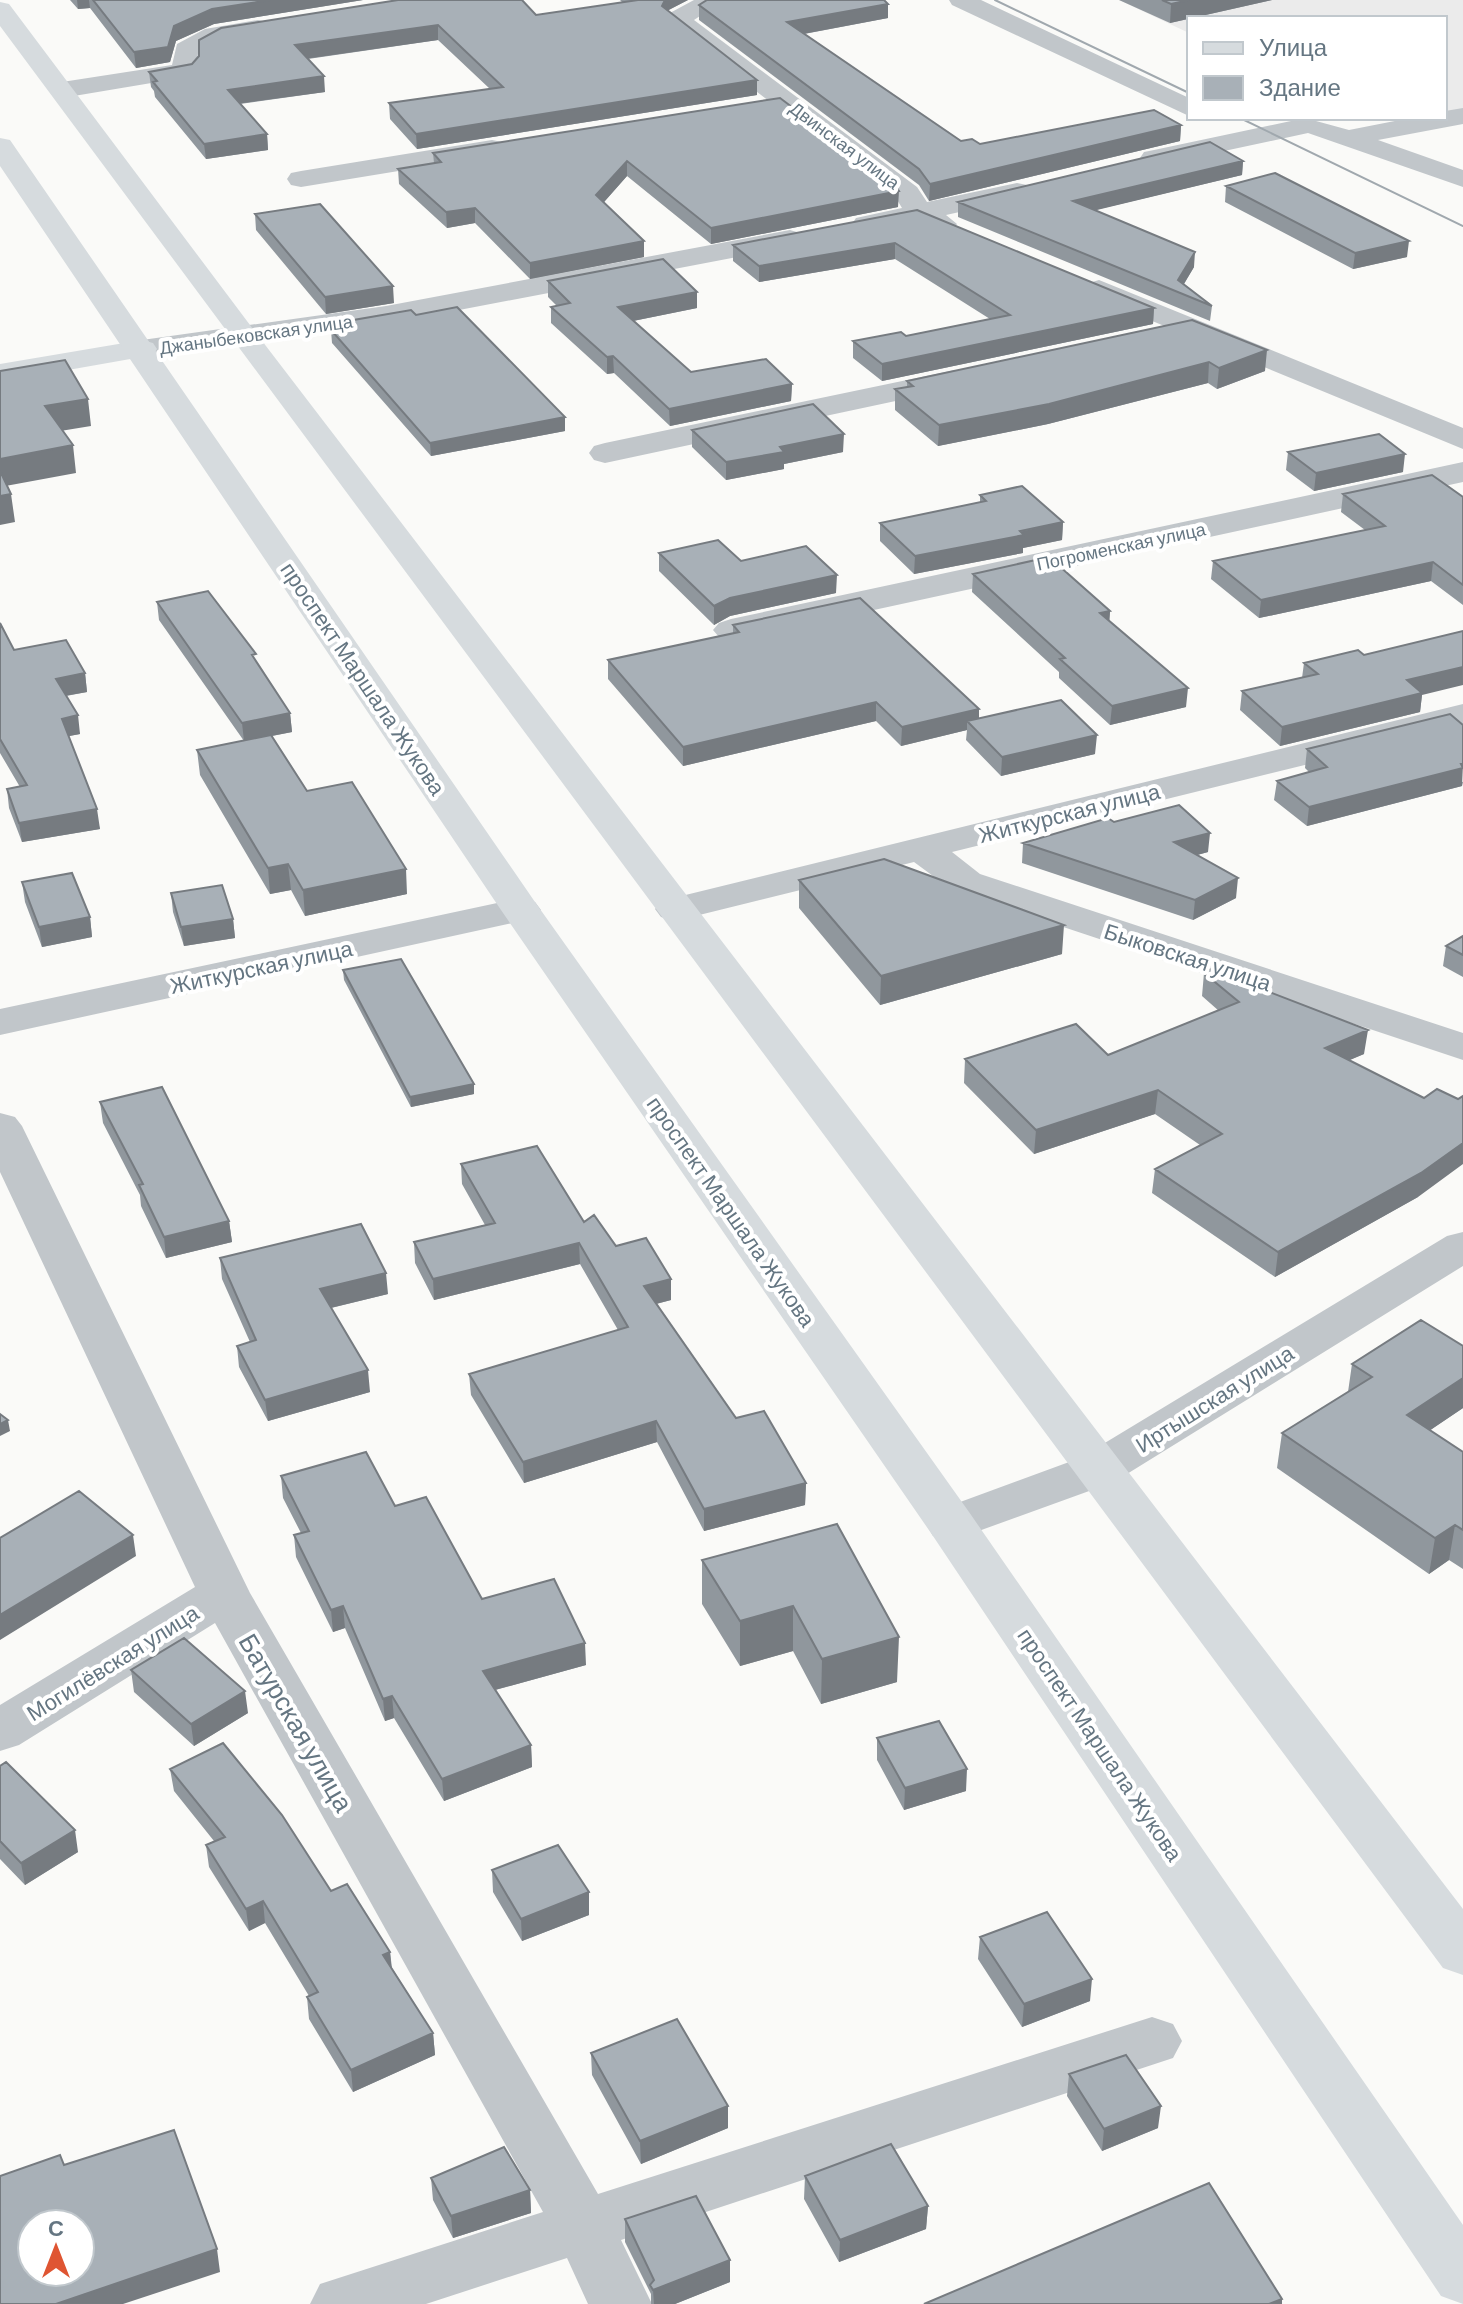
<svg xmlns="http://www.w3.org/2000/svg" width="1463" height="2304" font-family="Barlow,sans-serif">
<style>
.built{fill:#ebebeb}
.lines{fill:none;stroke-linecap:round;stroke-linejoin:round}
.minor{fill:#c1c6ca;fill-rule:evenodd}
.major{fill:#d6dbde;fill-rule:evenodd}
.highway{fill:#d6dbde;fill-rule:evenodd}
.tram{stroke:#a0a8ae;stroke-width:2}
.wall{fill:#90979d}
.shaded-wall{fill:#767b80}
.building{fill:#a8b0b7;stroke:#767b80;stroke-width:2;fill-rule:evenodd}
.labels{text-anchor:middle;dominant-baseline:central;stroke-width:8;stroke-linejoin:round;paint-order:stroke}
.far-street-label{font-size:18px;fill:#657682;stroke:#fff}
.street-label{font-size:22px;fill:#657682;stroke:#fff}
.near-street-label{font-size:26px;fill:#657682;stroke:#fff}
</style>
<rect width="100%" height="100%" fill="#fafaf8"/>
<path class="built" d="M1119,0H1463V109L1445,112V18H1189V33Z"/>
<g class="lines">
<path class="minor" d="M694,0H724L694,20L917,187L927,202L1017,183L1027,185L1031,191L1027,197L946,215L957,224L953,230C937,234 930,224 915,222C895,220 876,235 856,230L852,224L856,218L902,208L896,198L668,24L665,19L668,14Z
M949,0H981L1189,98V116L952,5Z
M258,20L267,22L270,27L267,32L221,40L198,53L197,71L193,76L62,98L53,95L49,90L53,85L62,82L172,65L177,44L205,29Z
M1463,108V124L1378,140L1463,170V187L1308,133L1154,166L1144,164L1140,158L1144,152L1154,150L1305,118L1349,130L1410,118H1445V111Z
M492,140L502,142L505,148L502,154L301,187L291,185L287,179L291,173L301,171Z
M790,230L800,233L804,239L800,245L386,324L142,358L131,355L127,349L131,343L142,340L386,306Z
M1099,280L1463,428V449L1089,295L1084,289L1089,283Z
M955,370L966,372L970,379L966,386L605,463L594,460L589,453L594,446L605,443Z
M1463,462V482L731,641L719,637L713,630L719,623L731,619Z
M1463,704V726L952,852L980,874L1463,1033V1060L952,890L914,862L675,921L661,917L655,909L661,901Z
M521,898L535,902L541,910L535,918L0,1035V1009Z
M0,1113L15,1117L22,1126L250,1593L598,2194L1152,2017L1173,2024L1182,2041L1173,2058L621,2240L652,2304H588L567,2258L426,2304H310L320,2284L543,2212L215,1623L19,1745L0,1751V1705L195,1587L0,1172Z
M1463,1232V1266L1114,1482L951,1541L933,1536L926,1524L933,1512L1080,1458L1447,1236Z"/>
<path class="major" d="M142,340L153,343L157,349L153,355L0,382V364Z"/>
<path class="highway" d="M0,2L9,4L256,333L1463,1909V1975L1443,1968L0,26Z
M0,138L10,140L535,902L969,1512L1463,2225V2304L1441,2296L933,1536L501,910L0,166Z"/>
<path class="tram" d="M995,0L1189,93
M1240,118L1463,226"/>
</g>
<path class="wall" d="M70,0H363L214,24L176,41L170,62L136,68L90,8L78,9Z
M398,0L536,15L623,3L620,0H688L668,10L757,95L417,149L390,119L389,103L490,89L438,40L308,59L325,92L240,104L267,134L268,150L206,159L155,97L154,91L151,87L149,72L192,64Z
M1119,0H1272L1170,23Z
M699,5L888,18L804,34L961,141L980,144L1181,125L1180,141L929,201L919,185L699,20Z
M780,98L898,207L711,244L627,176L604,202L644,257L530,279L475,223L447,228L399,184L398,169L434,163L433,153Z
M1243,161L1242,175L1095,210L1194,267L1184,284L1212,306L1210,321L958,217V202Z
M1226,186L1407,257L1353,269L1225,202Z
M917,210L1154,308L1153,324L882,381L853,358V341L906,336L990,319L895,259L759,282L733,261V245Z
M255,214L394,303L326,314L256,230Z
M548,281L697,308L633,321L691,372L792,384L791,401L670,426L614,373L607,374L551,323V307L557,306L548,297Z
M416,315L565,417V431L431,456L332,343L331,330L343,328L342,322Z
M1192,320L1265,371L1217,389L1208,383L1048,424L938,446L895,410V389L907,387V381Z
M692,430L843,452L784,464V469L726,480L692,447Z
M1288,452L1403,472L1314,491L1286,470Z
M1343,494L1463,497V605L1431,581L1259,618L1211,579L1213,561L1365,530L1341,512Z
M980,495L1063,522L1062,540L1023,548V553L914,574L880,541V523L980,502Z
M659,553L741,561L836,593L730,616L714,625L659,571Z
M973,574L1110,611L1109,620L1186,707L1110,725L1059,678V672L972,592Z
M157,602L257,663L290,713L292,732L272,736L307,791L407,894L305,916L291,890L270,894L200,775L197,750L244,741L159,620Z
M0,623L14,650L85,673L87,692L66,696L80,734L69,736L100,829L22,842L9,808L7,789L20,787L0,753Z
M733,625L979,718L1095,754L1001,776L966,740L967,730L901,746L876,721L683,766L608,679V660L733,633Z
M1364,655L1422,695L1420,712L1280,746L1240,710L1242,691L1302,678L1304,663Z
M1307,749L1463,782L1462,786L1307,826L1274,800L1277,781L1309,772L1305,768Z
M1114,822L1208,852L1197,855L1236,898L1193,920L1022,863L1023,843Z
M799,880L1062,954L880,1005L799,908Z
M22,882L90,917L92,937L42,947L25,902Z
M171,893L233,919L235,938L184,946L173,912Z
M1463,936V977L1443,966L1446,946Z
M343,970L474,1084V1094L411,1107L344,980Z
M1204,973L1364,1054L1349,1060L1418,1197L1275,1277L1152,1193L1155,1169L1200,1145L1155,1114L1034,1154L964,1083L965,1059L1108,1055L1219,1011L1202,996Z
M100,1102L229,1221L232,1242L166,1258L141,1206L140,1195L103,1123Z
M461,1164L584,1222L616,1246L671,1300L656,1304L736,1418L806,1483L805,1505L704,1531L657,1442L524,1483L471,1395L469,1374L618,1330L580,1264L434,1300L415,1263L414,1242L485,1225L462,1184Z
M220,1258L388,1294L331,1308L370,1392L268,1421L239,1367L237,1346L250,1342L222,1279Z
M1463,1346V1408L1430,1430L1463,1452V1569L1449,1560L1429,1574L1277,1468L1282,1433L1348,1392L1352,1364Z
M281,1476L395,1506L482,1599L586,1665L495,1690L531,1745L532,1767L444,1801L394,1718L385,1721L345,1628L333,1632L296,1557L294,1535L301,1533L283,1498Z
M837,1524L897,1682L821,1704L793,1651L740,1666L702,1604V1560Z
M131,1670L248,1713L194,1746L134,1692Z
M877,1738L966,1791L904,1810L877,1760Z
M0,1766L78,1852L25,1885L0,1859Z
M170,1769L331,1891L390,1952L392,1968L433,2033L435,2055L353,2092L309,2019L307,1997L309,1996L265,1923L249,1931L209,1867L206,1845L214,1841L174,1791Z
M492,1870L589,1915L522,1941L493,1892Z
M980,1937L1090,2001L1022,2027L978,1959Z
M591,2053L728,2128L641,2164L592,2075Z
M1069,2074L1158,2128L1102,2151L1067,2096Z
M805,2176L928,2206L926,2229L839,2262L804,2199Z
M431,2178L530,2190L531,2213L453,2238L433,2200Z
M625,2219L730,2282L675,2304H651V2294L625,2242Z"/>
<path class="shaded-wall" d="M77,0H89L90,8L78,9Z
M270,0H363L214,24L176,41L170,62L136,68L134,52L174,26L212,9Z
M665,0H688L667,11L662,6Z
M1189,0H1272L1170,23L1171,4Z
M888,4V18L787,37V22Z
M438,25V40L297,60L295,45Z
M324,76L325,92L229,105L228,90Z
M757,80V95L417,149L416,134Z
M1181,125L1180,141L929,201L930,184Z
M267,134L268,150L206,159L204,144Z
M627,161V176L597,210L596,195Z
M1243,161L1242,175L1072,216L1073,201Z
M899,191L898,207L711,244V228Z
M475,208V223L447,228L446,212Z
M644,241V257L530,279V263Z
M1409,241L1407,257L1353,269L1355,253Z
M895,243V259L759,282V266Z
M1195,252L1194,267L1179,292L1178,280Z
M393,286L394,303L326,314L325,297Z
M697,292V308L618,324V307Z
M1154,308L1153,324L882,381V364Z
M1267,350L1265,371L1217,389L1219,368Z
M613,356L614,373L607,374V357Z
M1209,362L1208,383L1048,424L938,446L939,425Z
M792,384L791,401L670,426L669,409Z
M88,399L91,426L48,433L45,406Z
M565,417V431L431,456L430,443Z
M844,434L843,452L784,464V469L726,480V462L780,447Z
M73,445L76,473L0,487V459Z
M1405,454L1403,472L1314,491L1316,473Z
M11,494L15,522L0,525V496Z
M1063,522L1062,540L1023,548V553L914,574L915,556Z
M1433,562L1431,581L1259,618L1261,600Z
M837,575L836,593L730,616L714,625V606L730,598Z
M1110,611L1109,629L1100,613Z
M1463,667V685L1422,695L1420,712L1280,746L1282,727L1407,680Z
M85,673L87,692L58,697L56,679Z
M1188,688L1186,707L1110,725L1112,706Z
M876,702V721L683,766V747Z
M979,709V728L967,721V730L901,746L902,727Z
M290,713L292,732L244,741L242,723Z
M78,715L80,734L64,737L62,719Z
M1097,735L1095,754L1001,776L1002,757Z
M1463,764L1462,786L1307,826L1309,807Z
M97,809L100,829L22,842L19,823Z
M1210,833L1208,852L1172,862L1174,842Z
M288,864L291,890L270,894L268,868Z
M406,869L407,894L305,916L303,890Z
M1238,878L1236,898L1193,920L1195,900Z
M90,917L92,937L42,947L39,927Z
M233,919L235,938L184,946L181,927Z
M1064,925L1062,954L880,1005L881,976Z
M1368,1030L1364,1054L1322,1072L1325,1048Z
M474,1084V1094L411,1107L410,1097Z
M1158,1090L1155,1114L1034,1154L1036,1130Z
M1463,1143V1164L1418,1197L1275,1277L1278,1252Z
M229,1221L232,1242L166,1258L164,1237Z
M579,1243L580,1264L434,1300L433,1279Z
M386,1273L388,1294L322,1310L320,1289Z
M671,1279V1300L644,1307V1286Z
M368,1370L370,1392L268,1421L265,1400Z
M1463,1378V1408L1401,1450L1407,1415Z
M8,1420L10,1431L0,1436V1424Z
M656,1421L657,1442L524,1483L523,1462Z
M806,1483L805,1505L704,1531V1509Z
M1455,1525L1449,1560L1429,1574L1435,1538Z
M133,1535L136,1556L0,1640V1615Z
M343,1606L345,1628L333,1632L331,1610Z
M793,1606V1651L740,1666V1621Z
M899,1637L897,1682L821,1704L822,1659Z
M585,1643L586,1665L484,1693L483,1671Z
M245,1691L248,1713L194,1746L191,1724Z
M392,1696L394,1718L385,1721L383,1699Z
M531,1745L532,1767L444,1801L442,1779Z
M967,1769L966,1791L904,1810L905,1788Z
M75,1830L78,1852L25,1885L21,1863Z
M589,1892V1915L522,1941L521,1919Z
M263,1901L265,1923L249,1931L246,1909Z
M390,1952L392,1974L383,1955Z
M1092,1979L1090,2001L1022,2027L1024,2004Z
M433,2033L435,2055L353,2092L351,2070Z
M728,2106V2128L641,2164L640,2141Z
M1161,2106L1158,2128L1102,2151L1104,2129Z
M530,2190L531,2213L453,2238L451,2216Z
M928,2206L926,2229L839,2262L840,2240Z
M217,2249L220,2272L123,2304H56Z
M730,2260V2282L675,2304H654L653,2290Z
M1282,2299V2304H1269Z"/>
<path class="building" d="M93,0H270L212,9L174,26L168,47L134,52Z
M398,0H522L536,15L638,0H665L662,6L757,80L416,134L389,103L503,87L438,25L295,45L324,76L228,90L267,134L204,144L153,82L157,81L149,72L192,64L199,56V40L221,28Z
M707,0H884L888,4L787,22L961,141L972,139L980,144L1154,110L1181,125L930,184L919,169L699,5Z
M1162,0H1189L1171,4Z
M780,98L894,184L899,191L711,228L627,161L596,195L644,241L530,263L475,208L446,212L398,169L441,162L433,153Z
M1210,142L1243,161L1073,201L1195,252L1178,280L1212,306L958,202Z
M1275,173L1409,241L1355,253L1226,186Z
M320,204L393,286L325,297L255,214Z
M917,210L1154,308L882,364L853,341L901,332L906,336L1010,315L895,243L759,266L733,245Z
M663,259L697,292L618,307L691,372L766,359L792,384L669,409L613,356L607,357L551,307L570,303L548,281Z
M457,307L565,417L430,443L331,330L347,327L342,322L411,310L416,315Z
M1192,320L1267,350L1219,368L1209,362L1049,404L939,425L895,389L913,386L907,381Z
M65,360L88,399L45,406L73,445L0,459V371Z
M813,404L844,434L780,447L784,452L726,462L692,430Z
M1379,434L1405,454L1316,473L1288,452Z
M0,471L11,494L0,496Z
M1432,475L1463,497V585L1433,562L1261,600L1213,561L1385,526L1343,494Z
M1022,486L1063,522L1020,531L1024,535L915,556L880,523L986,501L980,495Z
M718,540L741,561L806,546L837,575L730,598L714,606L659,553Z
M1049,557L1110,611L1100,613L1188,688L1112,706L1060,659L1065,658L973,574Z
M208,591L256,654L252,655L290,713L242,723L157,602Z
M860,598L979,709L902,727L876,702L683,747L608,660L739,632L733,625Z
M0,623L14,650L66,640L85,673L56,679L78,715L62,719L97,809L19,823L7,789L27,785L0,739Z
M1463,631V667L1407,680L1422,693L1282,727L1242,691L1318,674L1304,663L1358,650L1364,655Z
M1061,700L1097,735L1002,757L967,721Z
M1450,714L1463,725V764H1461L1463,768L1309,807L1277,781L1327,767L1307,749Z
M271,735L307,791L352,782L406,869L303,890L288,864L268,868L197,750Z
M1179,805L1210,833L1174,842L1238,878L1195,900L1023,843L1108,818L1114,822Z
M884,859L1064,925L881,976L799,880Z
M72,873L90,917L39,927L22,882Z
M222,885L233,919L181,927L171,893Z
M1463,936V955L1446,946Z
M401,959L474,1084L410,1097L343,970Z
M1207,968L1368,1030L1325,1048L1424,1098L1437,1089L1458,1099L1463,1096V1143L1421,1173L1278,1252L1155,1169L1222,1134L1158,1090L1036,1130L965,1059L1076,1024L1108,1055L1239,1002L1204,973Z
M162,1087L229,1221L164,1237L139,1185L143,1184L100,1102Z
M537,1146L584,1222L594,1215L616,1246L646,1238L671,1279L644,1286L736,1418L764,1411L806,1483L704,1509L656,1421L523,1462L469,1374L628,1327L579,1243L433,1279L414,1242L495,1223L461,1164Z
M361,1224L386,1273L320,1289L368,1370L265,1400L237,1346L256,1340L220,1258Z
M1421,1320L1463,1346V1378L1407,1415L1463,1452V1530L1455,1525L1435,1538L1282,1433L1372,1377L1352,1364Z
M0,1414L8,1420L0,1424Z
M366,1452L395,1506L426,1497L482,1599L554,1579L585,1643L483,1671L531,1745L442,1779L392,1696L383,1699L343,1606L331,1610L294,1535L309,1531L281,1476Z
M79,1491L133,1535L0,1615V1538Z
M837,1524L899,1637L822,1659L793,1606L740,1621L702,1560Z
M184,1638L245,1691L191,1724L131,1670Z
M939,1721L967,1769L905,1788L877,1738Z
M223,1743L282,1815L331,1891L347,1884L390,1952L383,1955L433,2033L351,2070L307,1997L318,1992L263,1901L246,1909L206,1845L225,1837L170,1769Z
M6,1762L75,1830L21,1863L0,1841V1766Z
M558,1845L589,1892L521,1919L492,1870Z
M1047,1912L1092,1979L1024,2004L980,1937Z
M677,2019L728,2106L640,2141L591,2053Z
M1126,2055L1161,2106L1104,2129L1069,2074Z
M174,2130L217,2249L56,2304H0V2176L60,2155L64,2165ZM32,2224H80V2272H32Z
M891,2144L928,2206L840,2240L805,2176Z
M504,2147L530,2190L451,2216L431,2178Z
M1209,2183L1282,2299L1269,2304H924Z
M696,2196L730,2260L653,2290L650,2285L654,2280L625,2219Z"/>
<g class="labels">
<g class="far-street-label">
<text transform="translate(845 145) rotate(37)">Двинская улица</text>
<text transform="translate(256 334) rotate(-8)">Джаныбековская улица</text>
<text transform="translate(1121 546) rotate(-12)">Погроменская улица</text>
</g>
<g class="street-label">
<text transform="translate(364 678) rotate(56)">проспект Маршала Жукова</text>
<text transform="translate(1069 812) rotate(-14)">Житкурская улица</text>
<text transform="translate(1188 956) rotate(18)">Быковская улица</text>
<text transform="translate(261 966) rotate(-12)">Житкурская улица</text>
<text transform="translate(732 1211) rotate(55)">проспект Маршала Жукова</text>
<text transform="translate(1214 1398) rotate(-32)">Иртышская улица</text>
<text transform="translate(112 1662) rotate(-32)">Могилёвская улица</text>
<text transform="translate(1101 1744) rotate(56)">проспект Маршала Жукова</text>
</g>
<g class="near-street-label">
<text transform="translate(297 1722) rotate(60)">Батурская улица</text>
</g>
</g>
<rect x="1187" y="16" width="260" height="104" fill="#ffffff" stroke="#c1c8cd" stroke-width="2"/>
<rect x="1203" y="42" width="40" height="12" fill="#d6dbde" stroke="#c1c8cd" stroke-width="2"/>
<text x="1259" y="56" font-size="24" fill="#657682">Улица</text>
<rect x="1203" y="76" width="40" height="24" fill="#a8b0b7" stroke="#c1c8cd" stroke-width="2"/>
<text x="1259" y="96" font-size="24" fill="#657682">Здание</text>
<g transform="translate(56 2248)"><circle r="38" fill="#ffffff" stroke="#c1c8cd" stroke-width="2"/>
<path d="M0-6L14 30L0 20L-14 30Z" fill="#df5532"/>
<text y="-12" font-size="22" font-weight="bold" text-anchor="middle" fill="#657682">С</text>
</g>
</svg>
